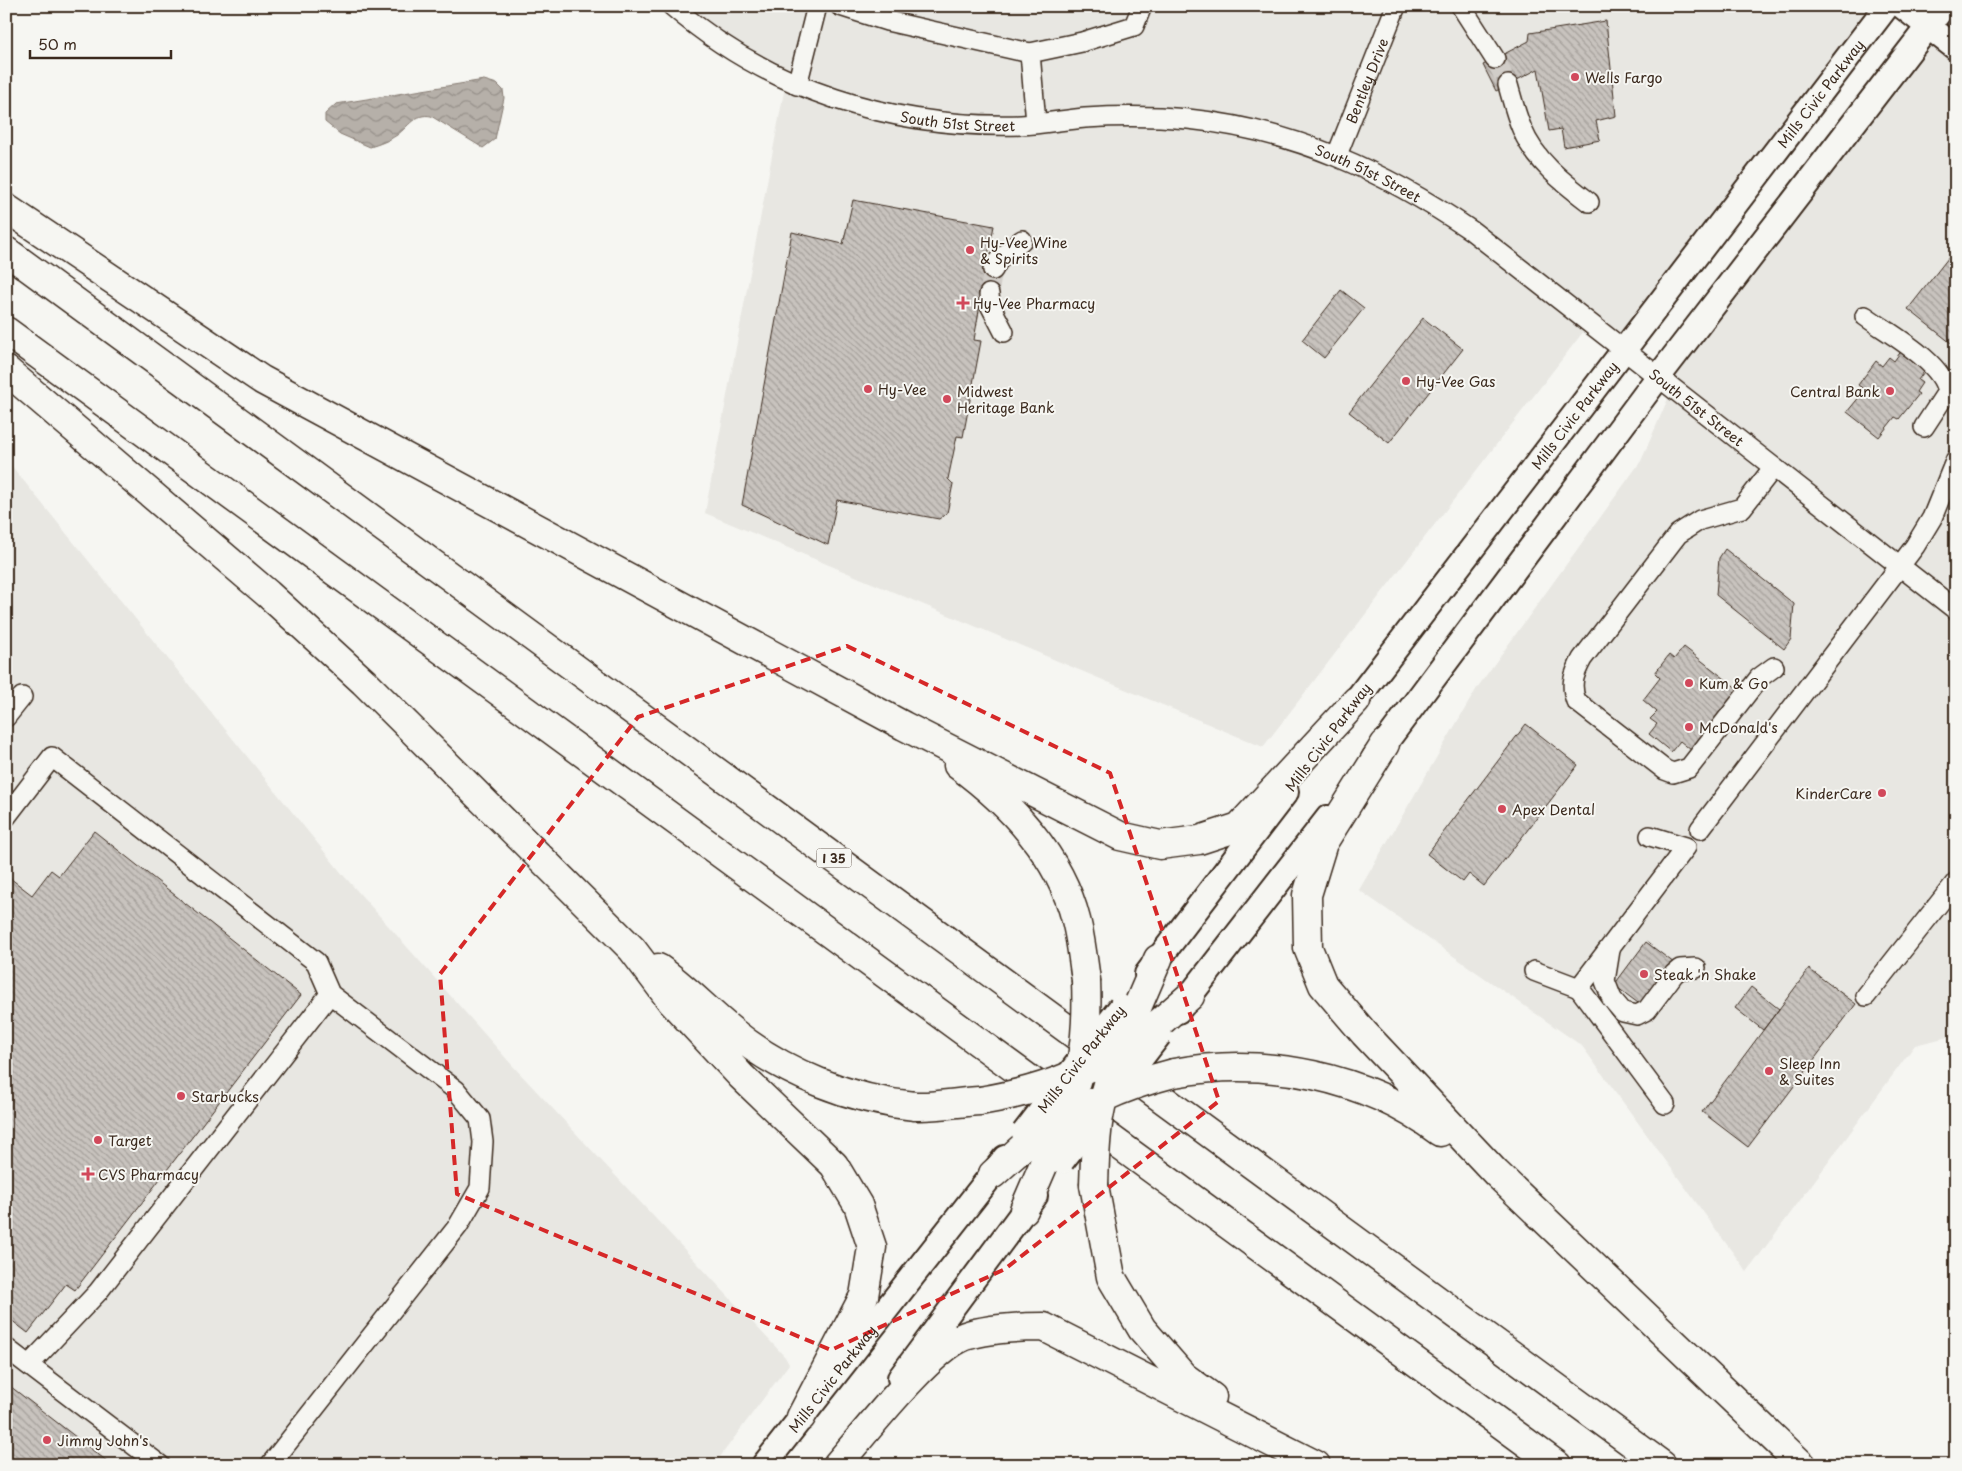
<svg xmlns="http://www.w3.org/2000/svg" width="1962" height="1471" font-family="'Playpen Sans',sans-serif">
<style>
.built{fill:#e8e7e2}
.water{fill:url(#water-waves);stroke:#857a71}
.building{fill:url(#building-back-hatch);stroke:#3b2a1e}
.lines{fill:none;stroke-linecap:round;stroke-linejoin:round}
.minor-tunnel{stroke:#d1cdc8;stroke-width:19;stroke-dasharray:19 9;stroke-linecap:butt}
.minor-casing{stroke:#3b2a1e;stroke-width:22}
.major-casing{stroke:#3b2a1e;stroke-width:28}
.highway-casing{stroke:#3b2a1e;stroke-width:31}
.minor{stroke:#f6f6f2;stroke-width:19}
.major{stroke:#f6f6f2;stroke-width:24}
.highway{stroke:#f6f6f2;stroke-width:28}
.major-bridge-casing{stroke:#3b2a1e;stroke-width:28;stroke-linecap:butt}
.highway-bridge-casing{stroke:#3b2a1e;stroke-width:31;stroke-linecap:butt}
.major-bridge{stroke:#f6f6f2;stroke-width:24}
.highway-bridge{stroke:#f6f6f2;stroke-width:28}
.marked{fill:none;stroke:#d62828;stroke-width:4;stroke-dasharray:10 6;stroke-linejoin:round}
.poi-dot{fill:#d1495b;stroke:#f6f6f2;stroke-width:2}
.labels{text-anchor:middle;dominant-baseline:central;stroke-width:4;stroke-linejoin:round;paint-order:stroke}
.shield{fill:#f6f6f2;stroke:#73675e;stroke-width:1}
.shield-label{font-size:12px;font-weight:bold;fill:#3b2a1e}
.poi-label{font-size:14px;fill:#3b2a1e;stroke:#f6f6f2;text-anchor:start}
.street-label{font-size:14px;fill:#3b2a1e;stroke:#f6f6f2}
</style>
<defs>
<pattern id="water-waves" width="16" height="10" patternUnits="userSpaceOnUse" patternTransform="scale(1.25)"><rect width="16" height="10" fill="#b6b0a9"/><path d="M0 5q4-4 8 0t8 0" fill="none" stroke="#958f89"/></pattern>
<pattern id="building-back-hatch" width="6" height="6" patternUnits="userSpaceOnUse" patternTransform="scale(1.25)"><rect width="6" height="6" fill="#c8c3be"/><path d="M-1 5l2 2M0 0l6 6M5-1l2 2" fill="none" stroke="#a49f9a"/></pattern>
</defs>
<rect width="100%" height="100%" fill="#f6f6f2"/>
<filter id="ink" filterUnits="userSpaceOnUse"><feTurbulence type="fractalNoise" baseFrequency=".02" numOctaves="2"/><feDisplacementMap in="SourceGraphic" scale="10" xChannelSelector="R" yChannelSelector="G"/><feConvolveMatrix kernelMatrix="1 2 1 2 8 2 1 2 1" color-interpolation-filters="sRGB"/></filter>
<g filter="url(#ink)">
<path class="built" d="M672,6H1887L1624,348L1590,323L1263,747L705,513L786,81Z
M1944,6H1956V1035L1915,1045L1747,1272L1582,1046L1359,890L1477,688L1641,461L1673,387L1659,376Z
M6,459L344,876L512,1065L785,1357L789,1364L714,1465H6Z"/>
<path class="water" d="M484,80L497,84L503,90L504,98L495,139L483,148L431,116C415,113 409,126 397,135C388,141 380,144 370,147L340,134L325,122V114L336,104Z"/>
<path class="building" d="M1606,21L1616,116L1596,121L1600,140L1564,147L1561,129L1549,131L1538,69L1496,91L1483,65L1529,41L1530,33Z
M853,200L994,226L985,269L1001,272L996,296L982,293L974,340L981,341L963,437L957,436L948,479L953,484L947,513L939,519L837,500L828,545L742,505L792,232L843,244Z
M1956,248V347L1908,309Z
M1341,290L1364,308L1324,358L1302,340Z
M1423,318L1463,349L1389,443L1349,412Z
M1905,346L1929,365L1918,380L1922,383L1916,392L1919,394L1899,419L1895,417L1879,437L1847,412L1865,390L1858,385L1876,361L1882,366L1889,357L1894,361Z
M1725,549L1794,604L1791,639L1784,649L1716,595L1719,558Z
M1684,647L1738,689L1691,750L1680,741L1671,752L1649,734L1657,724L1650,719L1657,712L1643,700L1660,678L1655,673L1669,655L1674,659Z
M1526,724L1578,765L1484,886L1469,874L1463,882L1427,854Z
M94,831L301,995L75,1290L66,1284L28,1333L6,1316V875L32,895L51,870L59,876Z
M1646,942L1674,963L1642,1006L1614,985Z
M1809,969L1856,1004L1748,1147L1702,1112Z
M1751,987L1779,1009L1763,1030L1735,1008Z
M6,1383L112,1465H6Z"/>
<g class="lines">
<path class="minor-tunnel" d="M1495,59L1508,85
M989,294L993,270"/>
<defs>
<g id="minor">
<path id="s1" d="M672,6C769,90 893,129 1021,125C1042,124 1063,120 1085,118C1119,116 1154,116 1188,119C1294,130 1384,171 1472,231L1956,610"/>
<path d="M840,6L887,21L1030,53"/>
<path d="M1461,6L1495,59"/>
<path d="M797,85L817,6"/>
<path d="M1508,85C1512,99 1516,115 1522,129C1535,161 1563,182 1589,202"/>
<path d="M1036,123L1030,53L1082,42L1134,26L1142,6"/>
<path id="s2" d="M1337,155L1396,6"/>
<path d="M993,270L998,261L1022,240"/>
<path d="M989,294L990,305L1004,332"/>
<path d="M1865,316C1888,333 1943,362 1947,392L1924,427"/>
<path d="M1773,468L1742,508L1700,520L1678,534L1582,659C1574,674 1570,684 1576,701L1665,770L1673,773L1689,768L1759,678L1774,667"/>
<path d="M6,717L22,697"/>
<path d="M6,817L52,757L316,962L330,994L456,1090L480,1119L483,1142L480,1188L458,1226L270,1465"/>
<path d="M1700,829L1915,546L1932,518L1956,459"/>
<path d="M1650,836L1686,847L1579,988L1665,1104"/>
<path d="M1610,950L1605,981L1612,999L1623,1012L1637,1015L1647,1010L1674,974L1680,969L1696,968"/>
<path d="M1534,971L1579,988"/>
<path d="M1866,996L1956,882"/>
<path d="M6,1348L160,1465"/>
<path d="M29,1365L98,1292L330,994"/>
</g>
<g id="major">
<path d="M1902,6L1956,48"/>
<path id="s3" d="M1344,716L1887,6"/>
<path d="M1374,758L1659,376L1944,6"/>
<path d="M1147,974L1286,792"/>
<path d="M1178,1011L1328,818"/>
<path d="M900,1378L1035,1196"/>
<path id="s4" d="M764,1465L1005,1158"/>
</g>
<path id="highway" d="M6,208L262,380L904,726L1120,836L1160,845L1199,840L1239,827L1356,701
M6,251L1662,1465
M6,331L1557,1465
M6,370L268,594L364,682L632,949L672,1002L741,1076L834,1165L858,1205L872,1247L864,1296L801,1417
M1385,744L1323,843L1307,895L1308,948L1323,985L1364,1033L1496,1173L1802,1465
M958,765C1010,803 1060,856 1076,920C1081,939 1083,960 1086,980
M658,968C685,987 707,1011 733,1032C783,1073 851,1100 915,1106C936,1107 959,1102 980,1101
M1133,1017L1158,959
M1151,1030L1190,996
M1174,1073C1266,1056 1365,1076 1440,1132
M993,1174L1032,1139
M1094,1185L1111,1277L1142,1329L1183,1376L1212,1397
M1024,1210L1049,1152
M837,1465C864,1434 930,1349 965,1336C990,1328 1018,1327 1044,1327L1316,1465"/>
</defs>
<use href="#minor" class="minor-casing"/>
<use href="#major" class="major-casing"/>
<use href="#highway" class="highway-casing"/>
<use href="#minor" class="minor"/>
<use href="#major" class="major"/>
<use href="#highway" class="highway"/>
<defs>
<path id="major-bridge" d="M1115,1092L1159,1035
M1024,1133L1121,1007
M1062,1161L1100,1112"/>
<path id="highway-bridge" d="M980,1101C1052,1089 1091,1070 1151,1030
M1032,1139C1078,1107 1119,1087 1174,1073
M1049,1152C1061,1121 1076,1090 1082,1057C1087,1031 1087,1006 1086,980
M1094,1185C1095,1160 1095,1136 1100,1112C1106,1079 1121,1048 1133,1017"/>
</defs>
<use href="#major-bridge" class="major-bridge-casing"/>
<use href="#highway-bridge" class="highway-bridge-casing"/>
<use href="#major-bridge" class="major-bridge"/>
<use href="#highway-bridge" class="highway-bridge"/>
</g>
</g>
<path class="marked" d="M847,646L1110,773L1219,1101L1005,1269L831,1350L457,1194L440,974L638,717Z"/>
<g class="poi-dot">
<circle cx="1575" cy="77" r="5"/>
<circle cx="970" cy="250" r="5"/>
<path d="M960.5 295.5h5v5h5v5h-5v5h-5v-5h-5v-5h5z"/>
<circle cx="1406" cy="381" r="5"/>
<circle cx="868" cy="389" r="5"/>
<circle cx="1890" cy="391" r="5"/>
<circle cx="947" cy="399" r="5"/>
<circle cx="1689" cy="683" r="5"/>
<circle cx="1689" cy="727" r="5"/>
<circle cx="1882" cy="793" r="5"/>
<circle cx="1502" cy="809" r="5"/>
<circle cx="1644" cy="974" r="5"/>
<circle cx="1769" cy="1071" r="5"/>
<circle cx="181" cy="1096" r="5"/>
<circle cx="98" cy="1140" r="5"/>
<path d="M85.5 1166.5h5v5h5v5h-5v5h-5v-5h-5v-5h5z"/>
<circle cx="47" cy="1440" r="5"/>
</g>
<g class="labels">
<rect class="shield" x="816.5" y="848.5" width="35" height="19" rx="4"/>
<g class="shield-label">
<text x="834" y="858">I 35</text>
</g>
<g class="poi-label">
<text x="1585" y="77">Wells Fargo</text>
<text x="980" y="242">Hy-Vee Wine<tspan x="980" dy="16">&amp; Spirits</tspan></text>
<text x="973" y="303">Hy-Vee Pharmacy</text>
<text x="1416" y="381">Hy-Vee Gas</text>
<text x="878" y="389">Hy-Vee</text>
<text x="957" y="391">Midwest<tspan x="957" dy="16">Heritage Bank</tspan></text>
<text x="1880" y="391" text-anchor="end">Central Bank</text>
<text x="1699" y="683">Kum &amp; Go</text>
<text x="1699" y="727">McDonald's</text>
<text x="1872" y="793" text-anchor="end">KinderCare</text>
<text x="1512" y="809">Apex Dental</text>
<text x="1654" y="974">Steak 'n Shake</text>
<text x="1779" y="1063">Sleep Inn<tspan x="1779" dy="16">&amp; Suites</tspan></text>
<text x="191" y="1096">Starbucks</text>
<text x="108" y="1140">Target</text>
<text x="98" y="1174">CVS Pharmacy</text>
<text x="57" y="1440">Jimmy John's</text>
</g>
<g class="street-label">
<text stroke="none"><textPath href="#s2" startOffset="80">Bentley Drive</textPath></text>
<text stroke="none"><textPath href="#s3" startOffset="784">Mills Civic Parkway</textPath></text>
<text stroke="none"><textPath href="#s1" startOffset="314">South 51st Street</textPath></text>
<text stroke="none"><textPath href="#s1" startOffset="734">South 51st Street</textPath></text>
<text stroke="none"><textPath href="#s1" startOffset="1139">South 51st Street</textPath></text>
<text stroke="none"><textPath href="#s3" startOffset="379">Mills Civic Parkway</textPath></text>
<text transform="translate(1328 737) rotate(-53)">Mills Civic Parkway</text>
<text transform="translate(1081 1059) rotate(-52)">Mills Civic Parkway</text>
<text stroke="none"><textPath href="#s4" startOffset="110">Mills Civic Parkway</textPath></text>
</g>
</g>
<rect width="1962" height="1471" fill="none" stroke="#f6f6f2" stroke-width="25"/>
<rect x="12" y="12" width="1937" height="1446" fill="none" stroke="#3b2a1e" stroke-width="2" filter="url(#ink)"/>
<path d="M30 50v8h141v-8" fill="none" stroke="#3b2a1e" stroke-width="2.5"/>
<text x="38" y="50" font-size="15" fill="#3b2a1e" stroke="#f6f6f2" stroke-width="4" paint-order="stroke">50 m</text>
</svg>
